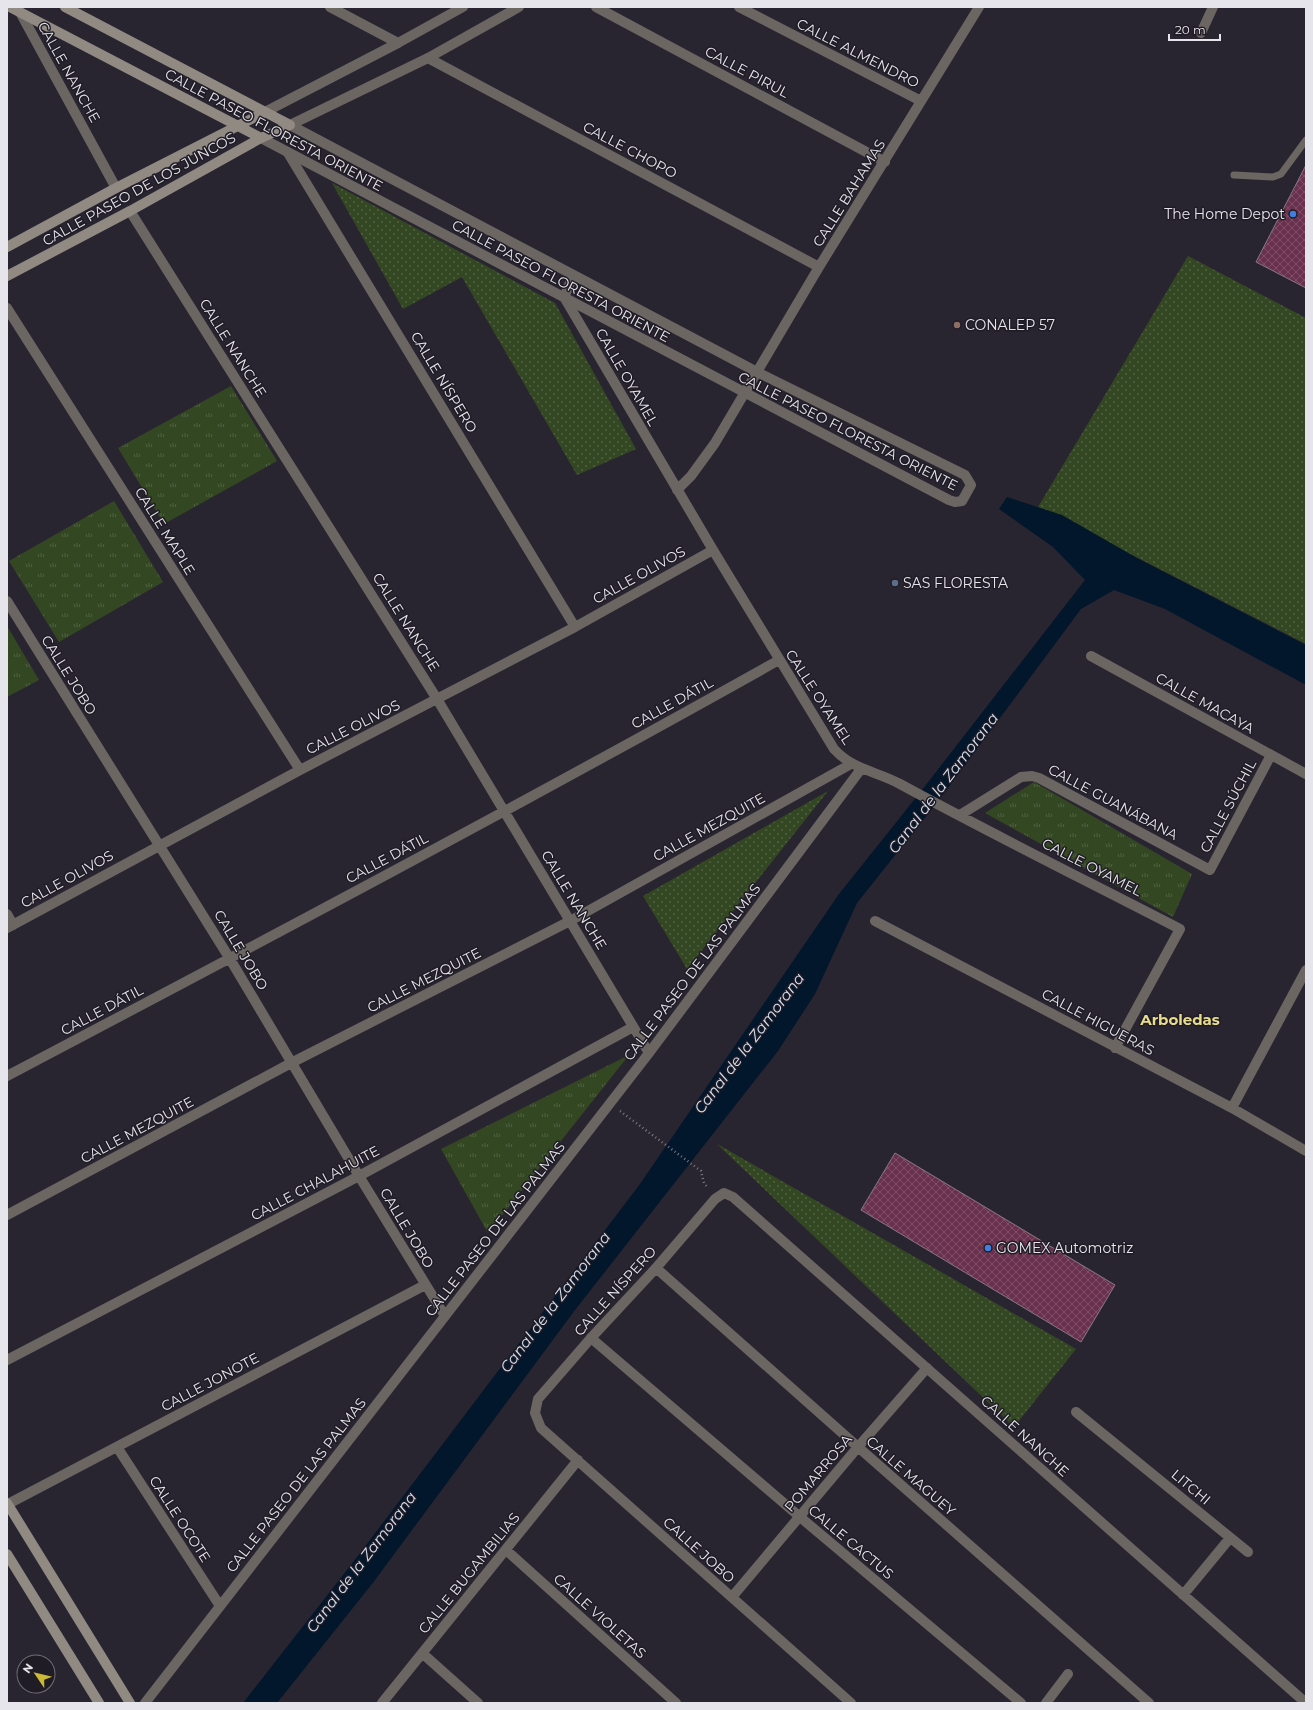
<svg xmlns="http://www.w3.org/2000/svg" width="1313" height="1710" font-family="Montserrat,sans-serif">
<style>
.grass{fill:url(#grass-dots)}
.park{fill:url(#park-tufts)}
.water{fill:#02162c}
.building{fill:url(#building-cross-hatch);stroke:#87787f}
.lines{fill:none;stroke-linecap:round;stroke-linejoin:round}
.path{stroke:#7c7982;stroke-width:2.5;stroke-dasharray:1 3;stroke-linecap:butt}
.service{stroke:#6b6662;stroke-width:7}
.pedestrian{stroke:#6b6662;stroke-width:10}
.minor{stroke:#6b6662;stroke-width:10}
.tertiary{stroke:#6b6662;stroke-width:10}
.secondary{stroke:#918a82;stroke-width:10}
.shop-dot{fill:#3f7fe0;stroke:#201c26;stroke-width:1.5}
.education-dot{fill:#8d6e63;stroke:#201c26;stroke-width:1.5}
.service-dot{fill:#5c6f8a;stroke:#201c26;stroke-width:1.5}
.labels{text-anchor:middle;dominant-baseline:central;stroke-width:3;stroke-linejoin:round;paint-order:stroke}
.street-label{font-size:14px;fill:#e7e5ec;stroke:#201c26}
.poi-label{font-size:14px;fill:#e7e5ec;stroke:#201c26;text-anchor:start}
.water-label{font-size:15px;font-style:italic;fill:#d8e4f3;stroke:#201c26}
.neighbourhood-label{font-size:15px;font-weight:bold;fill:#e8dc8d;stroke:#201c26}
</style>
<defs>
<pattern id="grass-dots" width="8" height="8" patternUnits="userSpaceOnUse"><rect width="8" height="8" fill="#334822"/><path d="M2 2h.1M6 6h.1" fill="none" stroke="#516242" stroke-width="1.8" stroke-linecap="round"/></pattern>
<pattern id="park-tufts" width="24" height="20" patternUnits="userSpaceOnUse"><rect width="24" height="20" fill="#334822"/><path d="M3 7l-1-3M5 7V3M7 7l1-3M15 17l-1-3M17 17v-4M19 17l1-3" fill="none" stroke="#516242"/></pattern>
<pattern id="building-cross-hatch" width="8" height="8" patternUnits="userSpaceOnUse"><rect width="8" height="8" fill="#69314d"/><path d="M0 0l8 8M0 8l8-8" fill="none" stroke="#7e4f67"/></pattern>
</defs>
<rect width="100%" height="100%" fill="#292530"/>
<path class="grass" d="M332,183L555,303L636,449L577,475L462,277L403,309Z
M1188,256L1306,318V644L1038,507Z
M828,791L687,969L643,896Z
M717,1144L1076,1349L1014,1427Z"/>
<path class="park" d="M231,386L277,461L164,524L118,448Z
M114,501L163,582L59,642L9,561Z
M7,626L39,680L7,697Z
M1034,782L1192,874L1173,917L985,813Z
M629,1055L488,1233L441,1149Z"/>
<path class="water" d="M1007,497L1062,515L1137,558L1306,645V685L1165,609L1114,590L1081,609L939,800L857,903L815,994L778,1051L575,1310L372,1584L277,1703H243L354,1561L640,1184L839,894L922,790L1085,580L1053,547L999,509Z"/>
<path class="building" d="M1306,165V288L1256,262Z
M895,1153L1115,1285L1081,1342L861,1210Z"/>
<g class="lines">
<path class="path" d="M620,1111L701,1171L704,1183L708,1188"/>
<path class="service" d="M1234,175L1273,177L1281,174L1306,140"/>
<path class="pedestrian" d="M591,1338L800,1517L1021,1703
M858,1447L927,1368"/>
<path class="minor" d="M330,7L398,43
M596,7L885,162
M739,7L921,101
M20,12L116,188
M1201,33L1213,7
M428,58L819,267
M288,153L575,627
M130,211L437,699L649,1053
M573,276L564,297L713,550L834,749C853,770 876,771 900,784C992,834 1087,881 1180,929L1115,1048
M7,308L300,770
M677,490L691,476L715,443L819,267L979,7
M7,601L230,959L359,1176L445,1316
M1091,656L1306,774
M960,815L1021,777L1032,776L1039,778L1210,870L1271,755
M7,914L13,925
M875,921L1232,1108L1306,1151
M7,928L300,770L575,627L713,550
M7,1076C265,940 524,803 779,660
M1232,1108L1306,970
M7,1215L293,1062L570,921L851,764
M656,1268L858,1447L1149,1703
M7,1360L359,1176L633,1027
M1076,1412L1248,1552
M117,1447L220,1606
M8,1504L425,1285
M506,1550L676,1703
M1183,1595L1230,1538
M732,1597L858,1447
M422,1653L478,1703
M145,1703L649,1053L861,769
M382,1703L578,1460
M851,1703L541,1428L535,1413L538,1399L591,1338L656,1268L715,1199L724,1193L733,1197L1306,1703
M1046,1703L1068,1674"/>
<path class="tertiary" d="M265,112L398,43L463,7
M290,125L428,58L519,7
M261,138L949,500L955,502L962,501L971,485L965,475L757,372L290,125"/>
<path class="secondary" d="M10,7L261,138
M65,7L290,125
M7,247L116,188L265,112
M7,276L130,211L261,138L290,125
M7,1503L130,1703
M7,1554L99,1703"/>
</g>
<g class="shop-dot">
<circle cx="1293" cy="214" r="4"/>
<circle cx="988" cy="1248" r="4"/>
</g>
<circle class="education-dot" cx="957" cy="325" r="4"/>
<circle class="service-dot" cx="895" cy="583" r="4"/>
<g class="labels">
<g class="street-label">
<text transform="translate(858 53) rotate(27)">CALLE ALMENDRO</text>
<text transform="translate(69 72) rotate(61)">CALLE NANCHE</text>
<text transform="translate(747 72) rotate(28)">CALLE PIRUL</text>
<text transform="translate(274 130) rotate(28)">CALLE PASEO FLORESTA ORIENTE</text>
<text transform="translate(630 150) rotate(28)">CALLE CHOPO</text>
<text transform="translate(139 189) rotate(-29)">CALLE PASEO DE LOS JUNCOS</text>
<text transform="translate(849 193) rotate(-58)">CALLE BAHAMAS</text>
<text transform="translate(561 281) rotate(28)">CALLE PASEO FLORESTA ORIENTE</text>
<text transform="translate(233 348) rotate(58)">CALLE NANCHE</text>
<text transform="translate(627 377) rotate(60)">CALLE OYAMEL</text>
<text transform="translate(444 382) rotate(59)">CALLE NÍSPERO</text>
<text transform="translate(848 431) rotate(27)">CALLE PASEO FLORESTA ORIENTE</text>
<text transform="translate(165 531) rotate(58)">CALLE MAPLE</text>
<text transform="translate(639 575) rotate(-29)">CALLE OLIVOS</text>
<text transform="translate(406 622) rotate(58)">CALLE NANCHE</text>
<text transform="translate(69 675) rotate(58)">CALLE JOBO</text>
<text transform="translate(819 697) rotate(57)">CALLE OYAMEL</text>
<text transform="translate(672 703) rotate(-29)">CALLE DÁTIL</text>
<text transform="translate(1205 703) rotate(29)">CALLE MACAYA</text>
<text transform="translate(353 727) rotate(-27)">CALLE OLIVOS</text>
<text transform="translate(1113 802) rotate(28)">CALLE GUANÁBANA</text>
<text transform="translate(1228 806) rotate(-62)">CALLE SÚCHIL</text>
<text transform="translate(709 827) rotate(-29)">CALLE MEZQUITE</text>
<text transform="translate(387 858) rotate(-28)">CALLE DÁTIL</text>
<text transform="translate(1092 867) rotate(27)">CALLE OYAMEL</text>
<text transform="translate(67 879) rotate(-29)">CALLE OLIVOS</text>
<text transform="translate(574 900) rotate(59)">CALLE NANCHE</text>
<text transform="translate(241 950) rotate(59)">CALLE JOBO</text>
<text transform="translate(692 972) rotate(-53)">CALLE PASEO DE LAS PALMAS</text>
<text transform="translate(424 980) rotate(-27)">CALLE MEZQUITE</text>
<text transform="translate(102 1010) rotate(-28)">CALLE DÁTIL</text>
<text transform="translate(1098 1022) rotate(28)">CALLE HIGUERAS</text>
<text transform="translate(137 1130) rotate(-28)">CALLE MEZQUITE</text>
<text transform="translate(315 1183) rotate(-28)">CALLE CHALAHUITE</text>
<text transform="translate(407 1228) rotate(59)">CALLE JOBO</text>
<text transform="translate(495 1229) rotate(-52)">CALLE PASEO DE LAS PALMAS</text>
<text transform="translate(615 1291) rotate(-48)">CALLE NÍSPERO</text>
<text transform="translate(210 1382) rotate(-28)">CALLE JONOTE</text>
<text transform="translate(1025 1436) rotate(42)">CALLE NANCHE</text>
<text transform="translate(818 1473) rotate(-50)">POMARROSA</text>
<text transform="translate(911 1476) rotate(41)">CALLE MAGUEY</text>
<text transform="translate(296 1485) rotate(-52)">CALLE PASEO DE LAS PALMAS</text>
<text transform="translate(1191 1487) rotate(40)">LITCHI</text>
<text transform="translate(180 1519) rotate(57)">CALLE OCOTE</text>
<text transform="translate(851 1542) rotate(40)">CALLE CACTUS</text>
<text transform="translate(699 1550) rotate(42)">CALLE JOBO</text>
<text transform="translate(469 1573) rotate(-51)">CALLE BUGAMBILIAS</text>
<text transform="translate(600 1616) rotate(42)">CALLE VIOLETAS</text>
</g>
<g class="poi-label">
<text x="1285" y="214" text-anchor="end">The Home Depot</text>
<text x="965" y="325">CONALEP 57</text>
<text x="903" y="583">SAS FLORESTA</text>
<text x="996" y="1248">GOMEX Automotriz</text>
</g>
<g class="water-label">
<text transform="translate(943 783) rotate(-53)">Canal de la Zamorana</text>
<text transform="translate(749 1043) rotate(-53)">Canal de la Zamorana</text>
<text transform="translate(555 1302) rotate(-53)">Canal de la Zamorana</text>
<text transform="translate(361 1562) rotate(-53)">Canal de la Zamorana</text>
</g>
<g class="neighbourhood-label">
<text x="1180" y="1019">Arboledas</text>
</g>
</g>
<rect width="1313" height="1710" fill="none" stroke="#e7e5ec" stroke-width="16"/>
<g transform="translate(36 1674) rotate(305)"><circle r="19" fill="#201c26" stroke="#706c75"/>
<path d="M0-3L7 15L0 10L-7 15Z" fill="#ccb938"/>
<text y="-6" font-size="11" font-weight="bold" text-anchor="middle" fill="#e7e5ec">N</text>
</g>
<path d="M1169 34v6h51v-6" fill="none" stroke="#e7e5ec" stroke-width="2"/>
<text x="1175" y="34" font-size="12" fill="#e7e5ec" stroke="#201c26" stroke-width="3" paint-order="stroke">20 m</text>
</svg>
